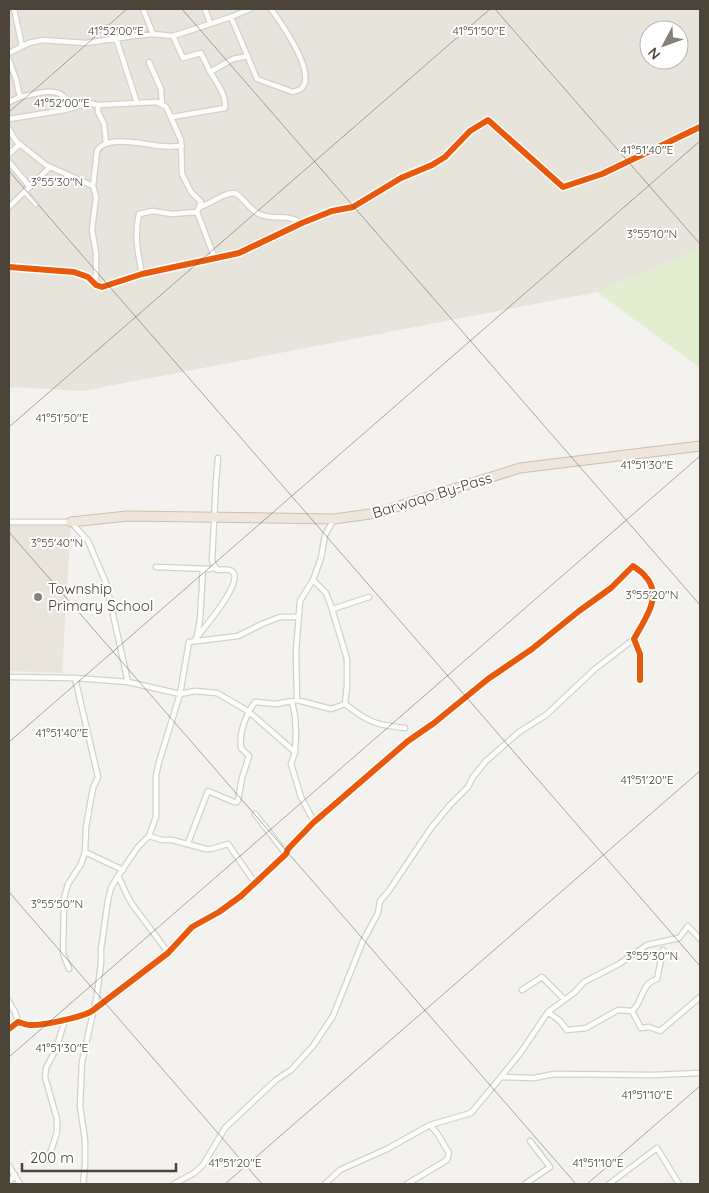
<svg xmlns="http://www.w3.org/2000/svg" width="709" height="1193" font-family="Quicksand,sans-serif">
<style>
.residential{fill:#e7e4dc;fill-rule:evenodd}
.education{fill:#eae5da}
.green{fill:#e1eecf}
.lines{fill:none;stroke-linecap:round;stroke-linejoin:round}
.street-casing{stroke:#d2d0cb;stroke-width:7}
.highway-casing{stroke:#ccbfa9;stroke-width:11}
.street{stroke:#fdfdfc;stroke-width:4.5}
.highway{stroke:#ede8db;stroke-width:9}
.cycleway-casing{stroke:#fff;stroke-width:9}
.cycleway{stroke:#e8590c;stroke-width:6}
.ticks{fill:none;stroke:#4b4439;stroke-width:1;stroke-opacity:0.45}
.poi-dot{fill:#868178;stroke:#fff;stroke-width:2}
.labels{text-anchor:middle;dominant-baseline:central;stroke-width:4;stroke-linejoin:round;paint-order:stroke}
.street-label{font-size:15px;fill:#4b4439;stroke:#fff}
.poi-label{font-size:15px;fill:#4b4439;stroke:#fff;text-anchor:start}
.ticks-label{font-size:12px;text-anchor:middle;fill:#4b4439;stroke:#fff;stroke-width:4;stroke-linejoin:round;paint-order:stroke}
</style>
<rect width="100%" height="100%" fill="#f4f2ee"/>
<path class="residential" d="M9,9H700V249L597,292L83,391L9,387ZM649,30H679V60H649Z"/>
<path class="education" d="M9,521L71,522L62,673L9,671Z"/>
<path class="green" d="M700,249V368L597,292Z"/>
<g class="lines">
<defs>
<path id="street" d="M14,9L22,46
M143,9L153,34
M205,9L210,23
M231,17L257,79L293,92L301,89C303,87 304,85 305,82C309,63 282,24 271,9
M173,36L183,58L201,53L210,72L233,59L248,56
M116,38L137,103L157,102L166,107L168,111L181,140L182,174L191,192L201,202L197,212L215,259
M9,53L29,43L42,40L86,43L133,36L153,34L173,36L231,17L250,9
M9,60L16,79L20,97L9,102
M149,62L161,89L162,104
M20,97C32,95 55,86 64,97L65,110
M98,105V112L104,124L106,143
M172,117L225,108C227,97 217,82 210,72
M9,119L65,110L89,103L98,105L137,103
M9,129L16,141L46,165L93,186L96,197L92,230L96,253V285
M9,154L20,144
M9,162L30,187
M93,186L97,151C106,134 146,145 161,146C168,147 175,146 182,146
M25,192L36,204
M9,207L50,167
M200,207C213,203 222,193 235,193C244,198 249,209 259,214C273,221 287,213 302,223
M9,267L74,272L88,277L96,285L102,287L142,274L239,253L302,223L332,211L353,207L401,178L432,165L445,157L470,131L488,120L563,187L602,174L700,127
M142,274C138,254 134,235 139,214L153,211L172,214L197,212
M9,522H71L88,541L106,583L128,682
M156,567L209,569L214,568
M313,580L326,593L331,606L345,652L347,660V686L345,704
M333,609L369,597
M197,636L200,619L203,569
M194,641C201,631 246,581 232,571C228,568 221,570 217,570L212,561L216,481L218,458
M9,677L75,678L128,682L180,694L195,691L217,693L248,711L295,752
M297,700L296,652L300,601L313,580L321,558L325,535L334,519
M292,702L295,716L296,734L295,752L291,764L301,797L312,818L313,823
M255,814L286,854
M149,836L162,840H172L206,849H211L228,844L255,883
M188,843L208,791L234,802H237L238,800L242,778L249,756L241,748C239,732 246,714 255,702L276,704L297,700L331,709L345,704C368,722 375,725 405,728
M85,852L123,870
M118,876C123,885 126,895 132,904C144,921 157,936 168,953
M69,969L63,953L64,898L68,884L81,864L85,852L86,827L93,788L98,777L75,678
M522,990L542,977L564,999
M9,1002L15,1012L18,1022
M632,1011L641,1028L649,1027L660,1031L700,997
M548,1012L560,1021L567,1030L586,1028L618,1010L632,1011C643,1003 640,984 657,979L663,950
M9,1029L18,1022C22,1023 26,1025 30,1025C41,1026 83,1017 92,1011L168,953L192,927L219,912L241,896L286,854L288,849L313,823L408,741L434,723L488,679L532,649L579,611L611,588L633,566C637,569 642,572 645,576C664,596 644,620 634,639L640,654V680
M501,1077L521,1052L548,1012L575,992L584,982L619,964L647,945L679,938L688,926L700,939
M50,1154L57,1132V1119L45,1077L46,1068L56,1049L65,1020
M9,1166L20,1184
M9,1182L15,1175
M83,1184L85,1165V1140L80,1106L82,1062L97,995L101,963V949L108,900L111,888L118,876L138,847L149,836L156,817V775L159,762L180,694L189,642L238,636L262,624L280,617H298
M174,1184L194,1173L203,1165L225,1128L276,1080L291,1070L313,1046L333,1016L363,941L378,913L380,901L388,892L431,828L450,805L468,787L473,777L486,761L519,732L546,715L595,669L634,639
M325,1184L340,1170L387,1149L430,1125L471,1113L501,1077L534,1078L554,1074L653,1075L700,1073
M407,1184L447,1160L449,1153L437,1133L430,1125
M525,1184L550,1167L530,1141
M609,1184L657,1148L679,1184"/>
<path id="highway" d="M71,522L127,516L334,519L377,513L520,468L700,446"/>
</defs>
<use href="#street" class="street-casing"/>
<use href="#highway" class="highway-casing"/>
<use href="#street" class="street"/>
<use href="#highway" class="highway"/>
<defs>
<path id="cycleway" d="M9,267L74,272L88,277L96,285L102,287L142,274L239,253L302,223L332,211L353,207L401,178L432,165L445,157L470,131L488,120L563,187L602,174L700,127
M9,1029L18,1022C22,1023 26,1025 30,1025C41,1026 83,1017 92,1011L168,953L192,927L219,912L241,896L286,854L288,849L313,823L408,741L434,723L488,679L532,649L579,611L611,588L633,566C637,569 642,572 645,576C664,596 644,620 634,639L640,654V680"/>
</defs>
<use href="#cycleway" class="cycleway-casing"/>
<use href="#cycleway" class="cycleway"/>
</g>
<path class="ticks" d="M182,9L700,605M495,9L700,244M9,112L127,9M9,171L700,966M9,427L490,9M9,532L576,1184M9,742L700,141M9,892L262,1184M9,1057L700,456M225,1184L700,771M587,1184L700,1086"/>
<circle class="poi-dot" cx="38" cy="597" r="5"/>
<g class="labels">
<g class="street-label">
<text transform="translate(432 495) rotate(-17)">Barwaqo By-Pass</text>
</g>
<g class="poi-label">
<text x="48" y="588">Township<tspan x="48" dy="17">Primary School</tspan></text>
</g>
</g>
<g class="ticks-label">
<text x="116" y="35">41°52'00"E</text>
<text x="479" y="35">41°51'50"E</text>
<text x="62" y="107">41°52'00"E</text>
<text x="647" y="154">41°51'40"E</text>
<text x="57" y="186">3°55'30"N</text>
<text x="652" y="238">3°55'10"N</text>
<text x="62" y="422">41°51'50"E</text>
<text x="647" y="469">41°51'30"E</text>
<text x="57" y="547">3°55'40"N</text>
<text x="652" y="599">3°55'20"N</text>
<text x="62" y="737">41°51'40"E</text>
<text x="647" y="784">41°51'20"E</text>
<text x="57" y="908">3°55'50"N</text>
<text x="652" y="960">3°55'30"N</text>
<text x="62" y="1052">41°51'30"E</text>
<text x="647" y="1099">41°51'10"E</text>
<text x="235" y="1167">41°51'20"E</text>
<text x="598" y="1167">41°51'10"E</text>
</g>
<rect width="709" height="1193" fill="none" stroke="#4b4439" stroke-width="20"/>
<g transform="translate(664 45) rotate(229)"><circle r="24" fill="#ffffff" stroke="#b7b4b0"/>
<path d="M0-4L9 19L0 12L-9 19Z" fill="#868178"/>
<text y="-8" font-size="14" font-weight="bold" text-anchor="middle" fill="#4b4439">N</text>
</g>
<path d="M22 1163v8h154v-8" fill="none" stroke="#4b4439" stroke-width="2.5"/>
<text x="30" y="1163" font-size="15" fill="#4b4439" stroke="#ffffff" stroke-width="4" paint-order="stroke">200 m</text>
</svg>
